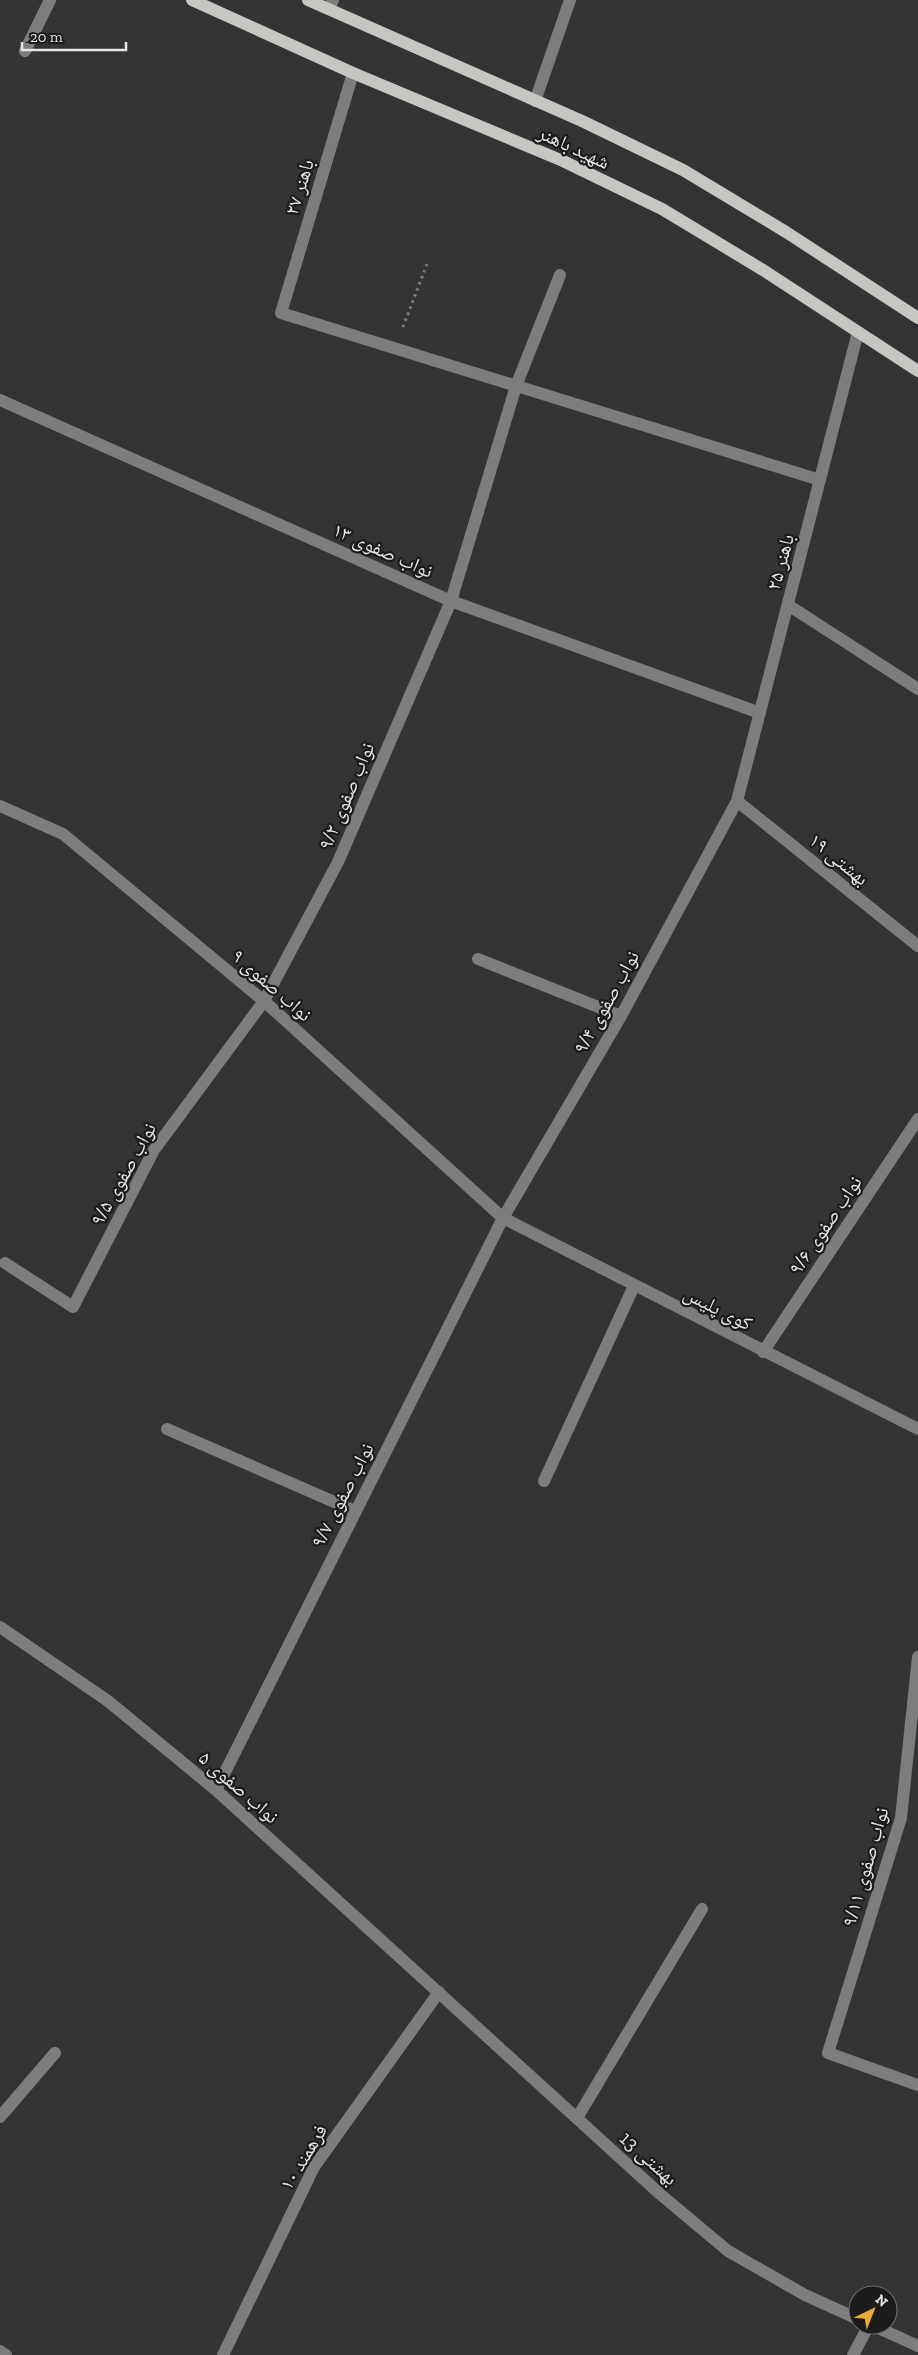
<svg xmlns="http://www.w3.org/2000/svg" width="918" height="2355" font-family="'Zilla Slab','Noto Naskh Arabic',serif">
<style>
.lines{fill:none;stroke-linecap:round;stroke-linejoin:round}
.path{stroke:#7e7c7e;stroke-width:3;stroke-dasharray:2.5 4;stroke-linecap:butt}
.minor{stroke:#7e7d7b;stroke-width:12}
.major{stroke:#c8c6c3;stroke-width:12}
.labels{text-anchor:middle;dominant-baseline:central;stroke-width:4.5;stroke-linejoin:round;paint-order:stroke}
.street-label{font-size:20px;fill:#e6e5e7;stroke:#1c1b1c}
</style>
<rect width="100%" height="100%" fill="#353235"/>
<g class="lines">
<path class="path" d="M403,327L427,264"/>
<path class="minor" d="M329,9L333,0
M25,51L50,0
M353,73L281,313L820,480
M535,101L570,0
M0,400L451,601L760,713
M788,605L918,689
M737,801L918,946
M0,806L63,834L264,1001L503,1218L918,1429
M478,959L621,1016
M5,1263L73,1307L154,1150L264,1001L338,862L451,601L516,386L560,275
M763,1352L918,1119
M167,1429L355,1511
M544,1481L634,1286
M0,1627L108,1701L216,1790L660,2194L728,2251L805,2295L858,2319
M918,1657L901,1818L828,2053L918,2085
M216,1790L503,1218L621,1016L737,801L858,332
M0,2117L55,2053
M577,2118L702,1909
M872,2325L918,2346
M0,2351L6,2355
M223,2355L314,2167L439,1992
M853,2355L869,2325"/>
<path class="major" d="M192,0L353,73L563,161L662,209L763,270L918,371
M308,0L582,121L683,170L786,232L918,318"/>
</g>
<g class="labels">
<g class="street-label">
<text transform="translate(574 147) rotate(25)">شهید باهنر</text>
<text transform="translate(299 187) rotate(-73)">باهنر ۲۷</text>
<text transform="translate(383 550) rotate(24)">نواب صفوی ۱۳</text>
<text transform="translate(780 562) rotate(-75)">باهنر ۲۵</text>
<text transform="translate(346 796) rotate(-67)">نواب صفوی ۹/۲</text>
<text transform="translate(839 859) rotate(39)">بهشتی ۱۹</text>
<text transform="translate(272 985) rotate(41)">نواب صفوی ۹</text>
<text transform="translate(606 1002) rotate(-61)">نواب صفوی ۹/۴</text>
<text transform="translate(123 1174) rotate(-61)">نواب صفوی ۹/۵</text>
<text transform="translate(825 1225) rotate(-56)">نواب صفوی ۹/۶</text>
<text transform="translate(718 1308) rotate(27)">کوی پلیس</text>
<text transform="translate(342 1495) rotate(-63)">نواب صفوی ۹/۷</text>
<text transform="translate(239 1787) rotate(41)">نواب صفوی ۵</text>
<text transform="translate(865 1867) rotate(-74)">نواب صفوی ۹/۱۱</text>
<text transform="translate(303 2157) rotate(-59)">فرهمند ۱۰</text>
<text transform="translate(649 2158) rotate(42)">بهشتی 13</text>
</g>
</g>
<g transform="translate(873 2310) rotate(43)"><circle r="24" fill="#1c1b1c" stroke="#6d6c6d"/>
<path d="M0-4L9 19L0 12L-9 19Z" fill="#e9ab38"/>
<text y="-8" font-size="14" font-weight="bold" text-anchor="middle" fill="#e6e5e7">N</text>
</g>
<path d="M22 42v8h104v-8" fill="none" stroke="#e6e5e7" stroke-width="2.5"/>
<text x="30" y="42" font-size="15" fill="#e6e5e7" stroke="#1c1b1c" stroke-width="4" paint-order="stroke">20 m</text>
</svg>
